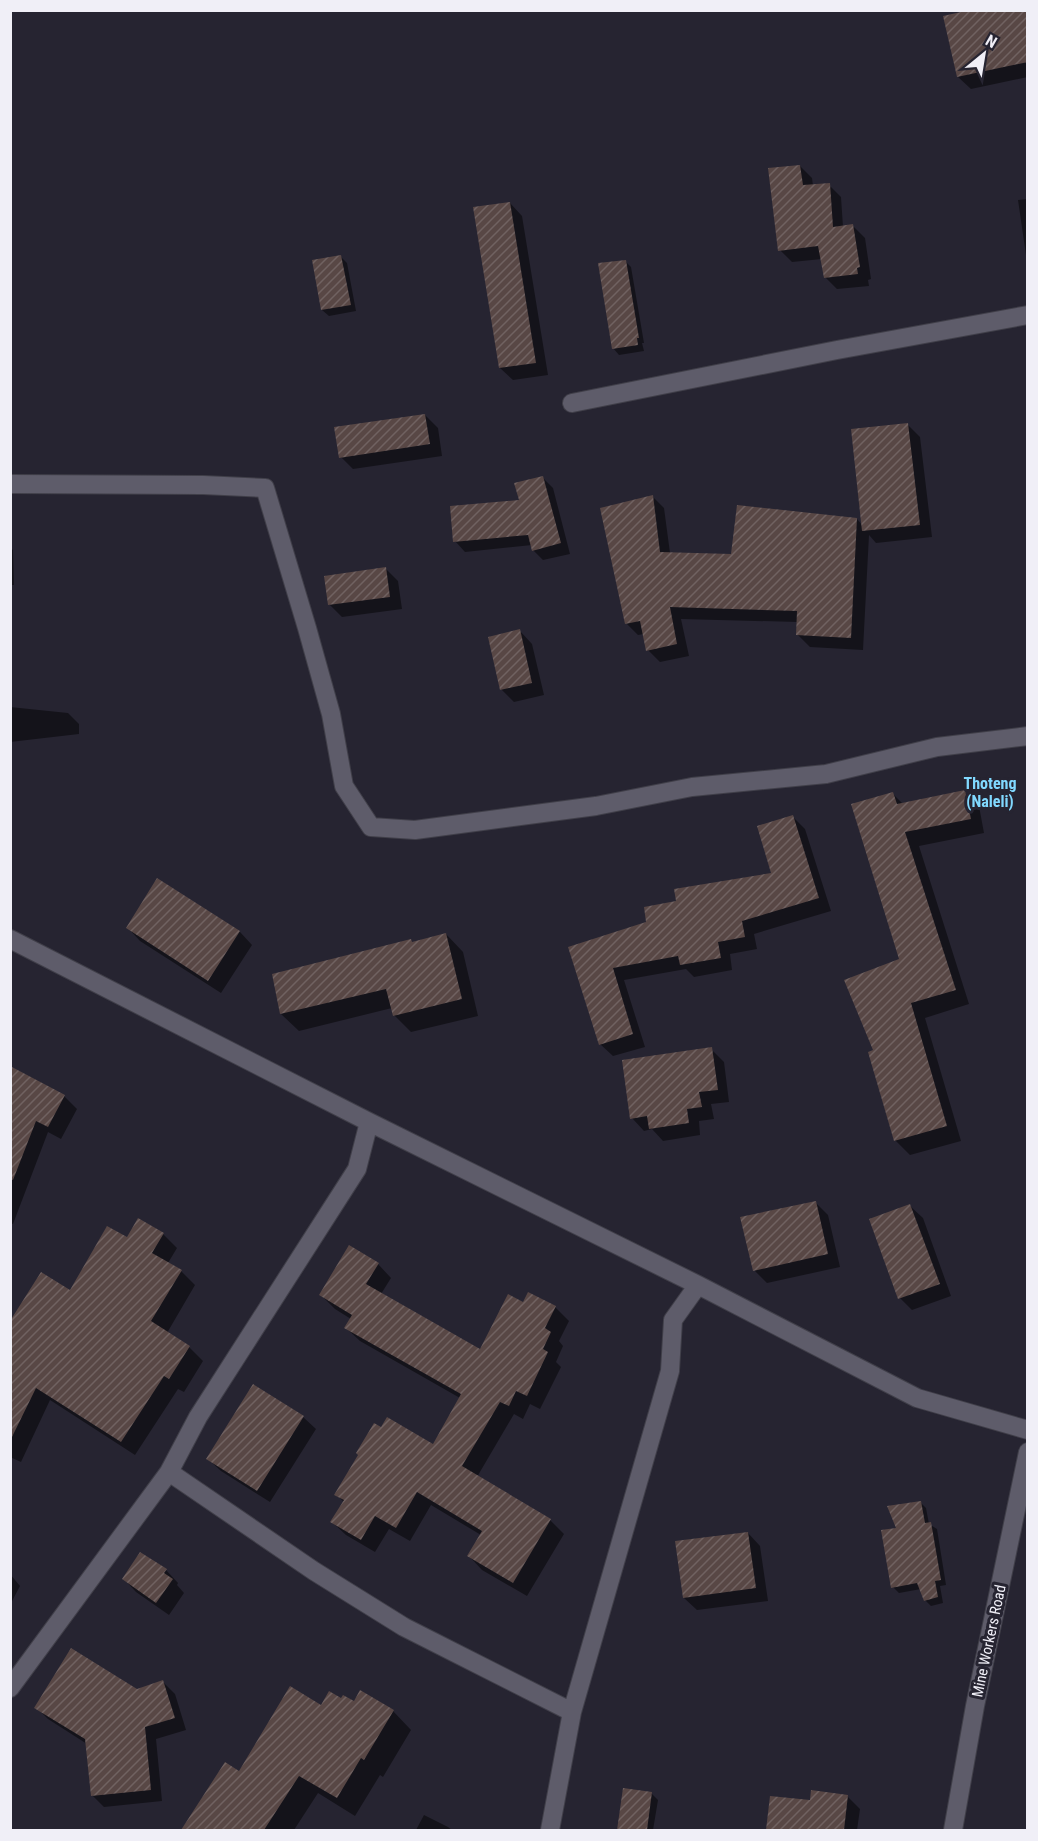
<svg xmlns="http://www.w3.org/2000/svg" width="1038" height="1841" font-family="'Roboto Condensed',sans-serif">
<style>
.shadow{fill:#0007}
.building{fill:url(#building-hatch)}
.lines{fill:none;stroke-linecap:round;stroke-linejoin:round}
.minor-casing{stroke:#403f49;stroke-width:20}
.minor{stroke:#5e5c6a;stroke-width:18}
.labels{text-anchor:middle;dominant-baseline:central;stroke-width:6;stroke-linejoin:round;paint-order:stroke}
.street-label{font-size:15px;fill:#f0eff7;stroke:#262431}
.neighbourhood-label{font-size:16px;font-weight:bold;fill:#81d9ff;stroke:#262431}
</style>
<defs>
<pattern id="building-hatch" width="6" height="6" patternUnits="userSpaceOnUse" patternTransform="scale(1.5)"><rect width="6" height="6" fill="#584745"/><path d="M-1 1l2-2M0 6l6-6M5 7l2-2" fill="none" stroke="#706261"/></pattern>
</defs>
<rect width="100%" height="100%" fill="#262431"/>
<path class="shadow" d="M1028,10V77L971,89L958,77Z
M800,166L812,178L813,186L829,185L841,197L843,227L853,226L865,238L871,279L868,280L869,286L837,289L825,277L822,259L792,262L780,250Z
M1028,199V256L1026,255L1018,200Z
M510,203L522,216L548,375L513,380L500,368Z
M341,257L347,263L356,311L329,316L322,310Z
M625,261L631,267L644,343H642L644,351L619,355L613,348Z
M425,415L438,428L442,456L353,469L341,457Z
M907,424L920,437L932,537L876,543L869,535L863,650L810,647L798,635V622L681,619L689,656L660,662L648,650L644,634L638,635L626,623L652,496L664,508L670,553L733,555L857,519L863,526Z
M543,478L553,488L570,554L543,560L533,550L532,545L465,552L455,541L521,501Z
M10,548L13,550L14,585H10Z
M386,569L398,581L402,609L342,617L329,604Z
M520,631L532,644L544,695L514,702L501,689Z
M10,707L68,713L79,724V734L10,742Z
M964,792L979,806L984,833L919,846L969,1004L925,1018L961,1141L910,1155L895,1140L875,1051L901,959L892,793L903,804Z
M792,816L805,829L831,911L754,934L757,949L730,954L732,970L694,977L686,969L624,980L645,1047L613,1056L600,1044L570,948L648,923L678,903L773,874Z
M158,881L240,932L252,945L221,993L140,941L128,928Z
M446,934L463,952L478,1016L411,1032L394,1015L392,1008L299,1031L281,1014L413,943Z
M711,1049L724,1062L729,1102L711,1104L714,1119L699,1121L700,1135L663,1141L652,1129L644,1131L632,1118Z
M25,1076L64,1096L77,1109L61,1139L48,1132L13,1224L10,1223V1102Z
M815,1202L828,1215L840,1267L767,1283L755,1271L742,1219Z
M910,1206L923,1218L951,1296L912,1310L900,1298Z
M163,1234L177,1248L168,1263L181,1271L195,1285L167,1333L189,1347L203,1361L184,1392L178,1389L135,1455L50,1400L21,1462L10,1457V1324L71,1293L127,1239Z
M378,1264L391,1278L381,1294L481,1351L523,1304L555,1307L569,1321L559,1341L563,1346L556,1362L561,1367L540,1409L530,1404L523,1419L514,1414L477,1477L550,1520L564,1534L527,1596L482,1570L469,1556L481,1535L431,1505L410,1541L389,1529L375,1552L346,1535L332,1522L344,1502L336,1494L433,1446L460,1398L360,1341L346,1328L351,1319L335,1309L321,1295Z
M303,1417L316,1429L270,1502L221,1471L208,1459Z
M920,1502L926,1508L929,1524L937,1529L946,1585L940,1586L943,1603L931,1606L925,1600L921,1589L899,1593L893,1587Z
M748,1533L760,1546L768,1601L697,1610L684,1598Z
M166,1570L178,1583L177,1585L184,1593L169,1615L136,1592L124,1579Z
M10,1574L20,1586L10,1605Z
M163,1682L175,1694L186,1730L156,1739L162,1801L104,1807L92,1795L87,1744L48,1719L36,1707L137,1691Z
M354,1704L393,1711L411,1730L383,1777L380,1775L355,1816L318,1793L294,1830H183L225,1764L239,1773L321,1707Z
M624,1790L652,1794L658,1800L653,1830H618Z
M847,1796L860,1809L857,1830H768L771,1798L812,1801Z
M424,1815L448,1827L452,1830H416Z"/>
<path class="building" d="M970,10H1028V62L957,77L943,16Z
M800,165L803,185L830,183L833,227L853,224L860,267L857,268L858,274L824,278L818,246L778,251L768,168Z
M510,202L536,363L499,368L473,207Z
M341,255L351,305L321,310L312,260Z
M626,260L639,338H637L638,345L612,349L598,263Z
M425,414L430,444L339,458L334,427Z
M908,423L920,525L862,531L851,429Z
M543,476L561,543L532,551L528,535L453,542L450,506L519,500L514,483Z
M653,495L660,552L731,554L737,505L857,518L851,638L796,635L797,611L670,607L677,644L646,651L640,621L625,624L600,508Z
M386,567L390,597L328,605L324,576Z
M520,629L532,683L500,690L488,637Z
M965,790L971,819L905,832L956,990L911,1003L947,1126L894,1141L868,1052L873,1050L844,980L899,959L851,804L893,792L897,804Z
M793,815L819,898L742,921L745,937L718,942L721,958L680,965L678,956L613,968L633,1034L599,1045L568,947L646,922L644,907L676,901L674,889L771,873L757,826Z
M157,878L240,931L208,981L126,928Z
M446,933L462,999L393,1016L386,989L280,1014L272,974L411,939L412,942Z
M712,1047L718,1090L699,1092L702,1107L687,1109L689,1123L649,1129L647,1116L630,1119L622,1060Z
M10,1066L65,1095L48,1127L36,1121L13,1180L10,1179Z
M816,1201L828,1254L753,1271L740,1217Z
M910,1204L940,1284L898,1299L869,1219Z
M138,1218L164,1233L152,1253L182,1270L151,1321L190,1346L169,1379L164,1376L121,1442L36,1388L10,1441V1321L41,1272L70,1290L107,1226L127,1237Z
M349,1245L379,1263L366,1284L480,1349L508,1294L523,1302L528,1292L556,1306L545,1328L551,1332L543,1349L548,1352L527,1396L516,1391L509,1406L500,1402L462,1466L551,1519L513,1583L467,1556L482,1531L417,1492L396,1528L375,1516L361,1540L330,1522L344,1500L334,1495L358,1455L356,1453L374,1423L381,1427L387,1417L433,1444L461,1394L344,1328L352,1315L319,1295Z
M253,1384L304,1416L257,1491L206,1459Z
M921,1501L925,1523L931,1522L941,1580L935,1581L938,1597L924,1601L917,1583L891,1588L881,1530L896,1528L887,1506Z
M748,1532L756,1588L683,1598L675,1541Z
M140,1552L167,1569L164,1573L173,1579L156,1603L122,1579Z
M71,1648L137,1689L163,1680L175,1718L145,1727L151,1790L91,1796L85,1739L34,1708Z
M290,1686L321,1705L329,1691L341,1698L343,1695L354,1701L360,1690L394,1710L364,1760L361,1758L337,1798L299,1776L264,1830H181L225,1762L239,1771Z
M623,1788L652,1792L647,1830H617Z
M811,1790L848,1795L844,1830H766L770,1796L810,1800Z"/>
<g class="lines">
<defs>
<path id="minor" d="M572,403L837,350L1028,315
M10,484L203,485L265,488L307,628L331,714L344,786L371,827L415,830L596,806L692,787L826,774L937,747L1028,736
M10,939L369,1122L698,1285L917,1398L1028,1430
M169,1472L314,1571L404,1627L572,1712
M10,1688L169,1472L198,1417L357,1169L369,1122
M550,1830L572,1712L670,1371L673,1320L698,1285
M953,1830L975,1706L1028,1452"/>
</defs>
<use href="#minor" class="minor-casing"/>
<use href="#minor" class="minor"/>
</g>
<g class="labels">
<g class="street-label">
<text transform="translate(989 1641) rotate(-78)">Mine Workers Road</text>
</g>
<g class="neighbourhood-label">
<text x="990" y="783">Thoteng<tspan x="990" dy="18">(Naleli)</tspan></text>
</g>
</g>
<rect width="1038" height="1841" fill="none" stroke="#f0eff7" stroke-width="24"/>
<g transform="translate(984 54) rotate(30)" stroke="#262431" stroke-width="4.5" paint-order="stroke">
<path d="M0-4.5L10 22L0 15L-10 22Z" fill="#f0eff7"/>
<text y="-9" font-size="16" font-weight="bold" text-anchor="middle" fill="#f0eff7">N</text>
</g>
</svg>
